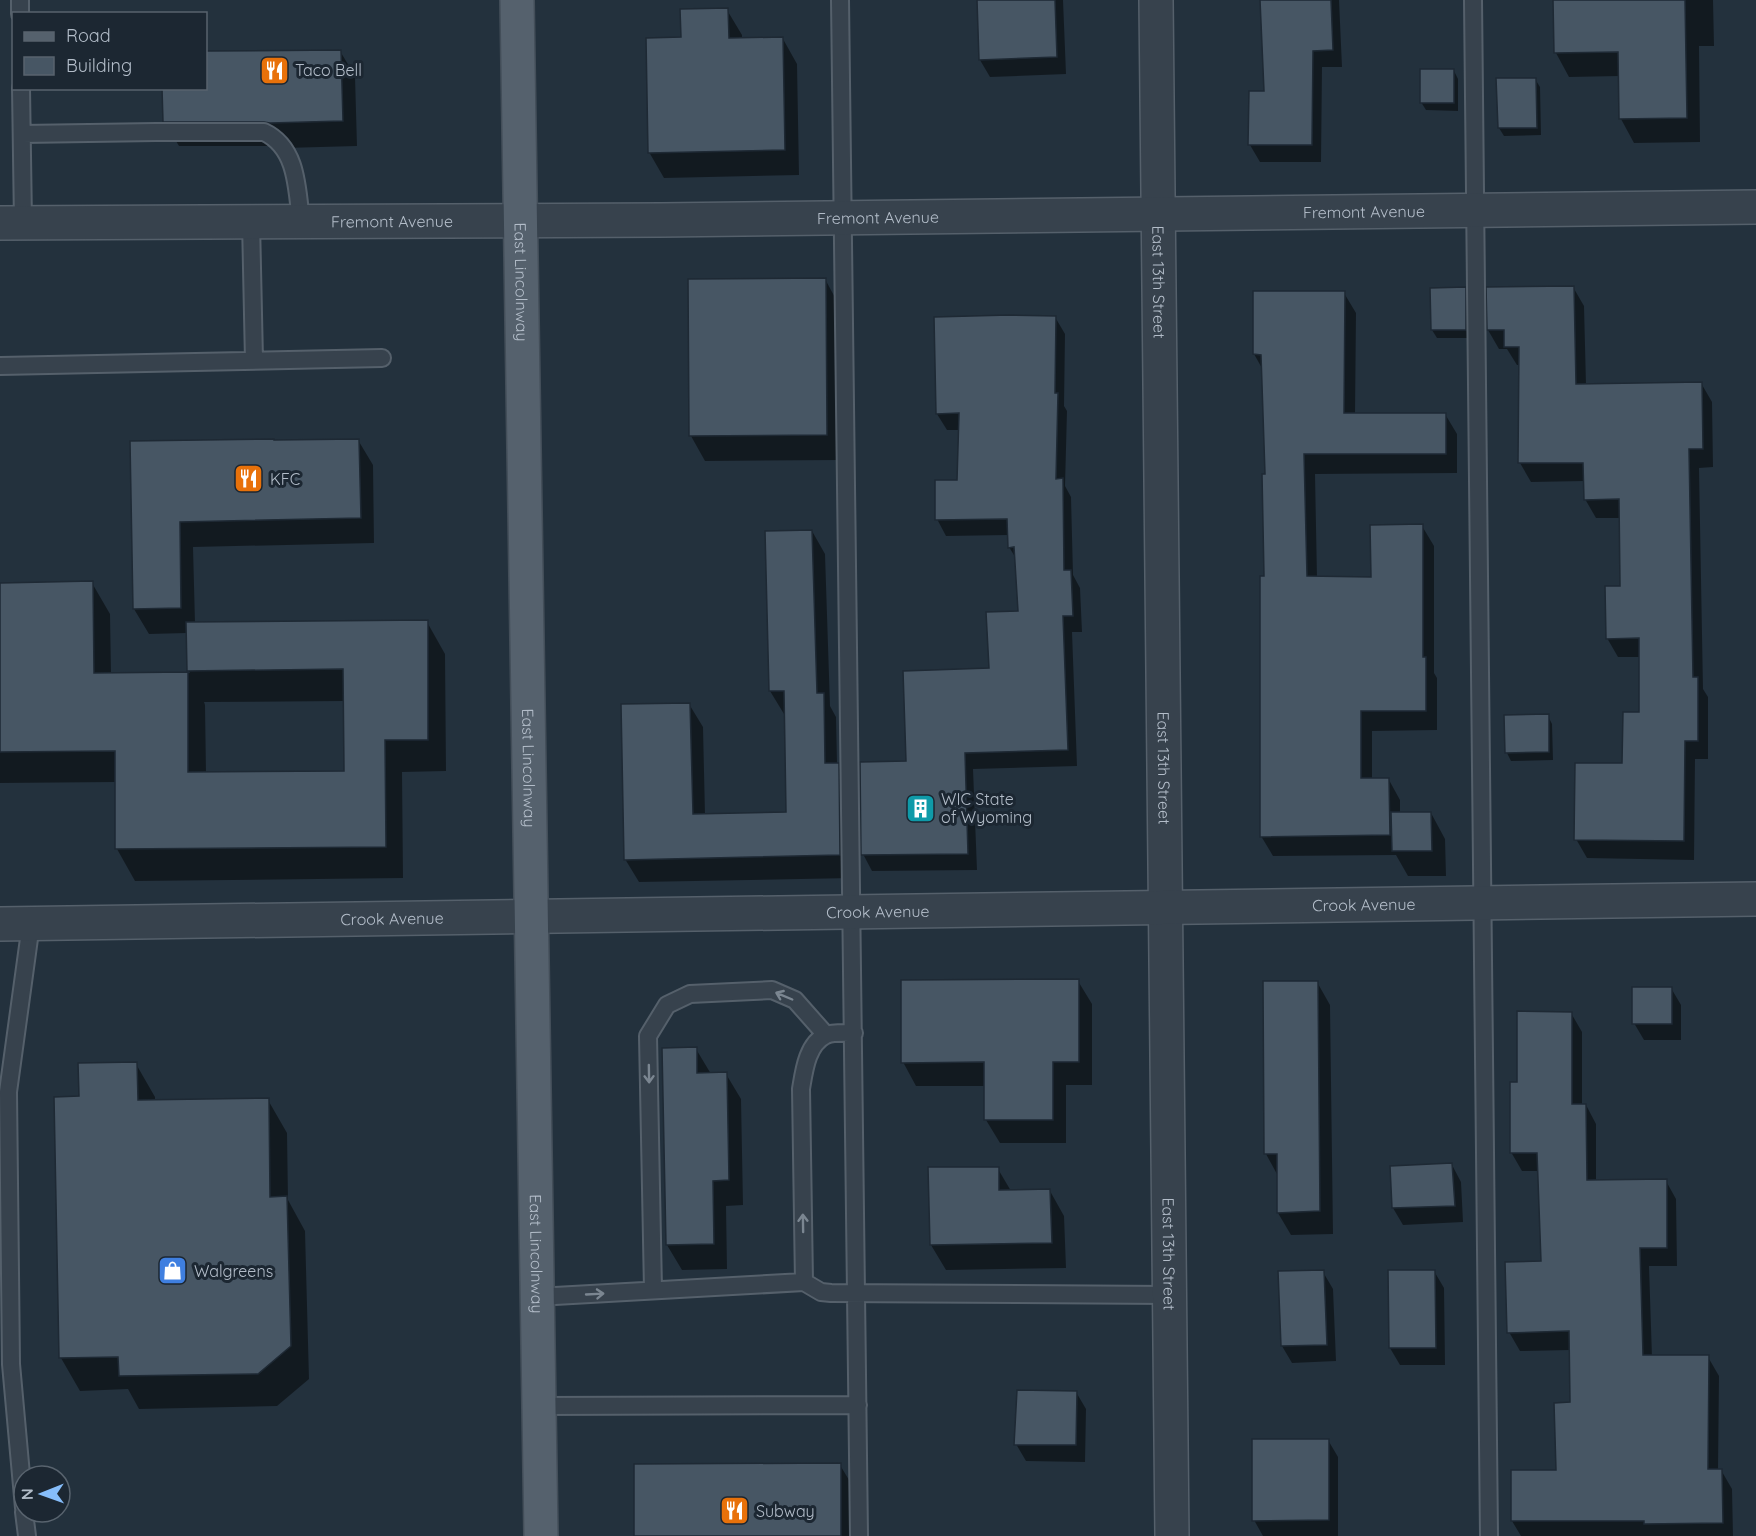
<svg xmlns="http://www.w3.org/2000/svg" width="1756" height="1536" font-family="Quicksand,sans-serif">
<style>
.shadow{fill:#0007;fill-rule:evenodd}
.building{fill:#475664;stroke:#1e2934;stroke-width:1.5}
.lines{fill:none;stroke-linecap:round;stroke-linejoin:round}
.service-casing{stroke:#55606b;stroke-width:20}
.minor-casing{stroke:#55606b;stroke-width:36}
.primary-casing{stroke:#434e59;stroke-width:36}
.service{stroke:#37424d;stroke-width:16}
.minor{stroke:#37424d;stroke-width:33}
.primary{stroke:#55616d;stroke-width:33}
.oneway{stroke:#7b8691}
.labels{text-anchor:middle;dominant-baseline:central;stroke-width:6;stroke-linejoin:round;paint-order:stroke}
.poi-label{font-size:16px;fill:#b3bdc9;stroke:#1c2732;text-anchor:start}
.street-label{font-size:16px;fill:#b3bdc9;stroke:#1c2732}
</style>
<rect width="100%" height="100%" fill="#23313d"/>
<path class="shadow" d="M978,0H1063L1066,74L990,77L980,60Z
M1261,0H1339L1342,67H1322L1321,162H1260L1250,145L1265,93Z
M1555,0H1713L1714,46H1699L1700,142L1634,143L1621,119L1620,76L1569,77L1556,53Z
M727,10L742,35V39H783L797,64L799,175L664,178L649,152L682,39Z
M340,51L355,76L357,146L285,148L279,146H179L164,121L206,88V53Z
M1454,71L1458,79V111L1426,110L1421,102Z
M1535,79L1540,87L1541,135L1504,136L1499,128Z
M825,279L839,305L841,460L705,461L691,436Z
M1573,287L1584,306L1586,385L1701,383L1712,402L1713,467L1699,468L1703,689L1708,697V759H1695L1694,860L1587,858L1576,839L1624,765L1640,714V657H1618L1607,638L1622,587L1621,518H1596L1585,499V481L1531,482L1520,463V365H1517L1507,349H1499L1488,330Z
M1465,289L1469,297L1470,338H1437L1432,330Z
M1344,293L1356,313L1355,415L1445,414L1457,434V473L1315,474L1317,578H1373L1422,526L1434,546V673L1437,678V730L1372,731V780H1389L1400,800V814L1431,813L1445,839L1446,876H1408L1396,855L1273,856L1261,836L1266,476L1263,370L1254,354Z
M1055,317L1065,334L1064,406L1067,411L1065,486L1071,497L1073,575L1080,588L1082,632H1072L1077,766L973,769L977,870L872,871L863,854L908,762L991,670L1019,612L1017,560L1009,547V535L946,536L937,519L958,481L960,430H947L937,414Z
M358,440L373,465L374,543L193,547L195,623L427,622L445,654L446,771L402,772L403,878L135,881L117,849L116,782L0,783V584L92,583L110,614L111,674L190,673L188,670L187,633L149,634L134,609L131,443ZM344,701L345,772L206,773L205,705L204,702Z
M812,531L825,554L830,706L836,717L837,764L851,787L853,878L639,882L625,859L689,704L703,727L705,815L788,813L786,714H784L770,691Z
M1548,716L1552,724L1553,760L1511,761L1507,753Z
M1078,981L1092,1004V1085H1066V1143H1000L986,1120V1086H916L903,1062Z
M1317,982L1330,1005L1333,1234L1291,1235L1278,1213V1176L1266,1154Z
M1671,988L1681,1005V1040H1644L1634,1023Z
M1571,1013L1582,1032V1105H1586L1596,1124V1181H1666L1676,1199L1677,1266H1649L1652,1357H1708L1719,1376L1718,1470H1721L1732,1489L1733,1536H1521L1512,1521L1558,1471L1571,1404L1570,1350L1520,1351L1509,1332L1542,1262L1539,1171H1522L1511,1152L1518,1084Z
M663,1049H696L711,1074H726L741,1099L743,1205L726,1206L727,1269L682,1270L667,1245Z
M136,1064L155,1097V1102L268,1100L287,1133L288,1200L305,1231L309,1379L277,1406L139,1409L128,1389L80,1391L61,1358L80,1098Z
M1452,1165L1461,1182L1463,1222L1403,1225L1393,1208Z
M998,1169L1011,1191H1050L1064,1216L1066,1268L946,1270L931,1245Z
M1434,1271L1444,1288L1445,1365H1400L1390,1348Z
M1323,1272L1333,1289L1336,1361L1292,1363L1282,1346Z
M1076,1392L1086,1409L1085,1462L1026,1461L1016,1444Z
M1328,1440L1338,1457V1536H1263L1254,1520Z
M840,1465L855,1490V1536H635Z"/>
<path class="building" d="M977,0H1055L1057,57L979,60Z
M1260,0H1331L1333,50L1313,51L1312,145H1248L1249,91H1264Z
M1553,0H1685L1687,118L1619,119L1618,52L1554,53Z
M728,8L729,38L783,37L785,150L648,153L646,38L681,37L680,9Z
M341,50L343,121L270,123L264,122H163L162,88H206V51Z
M1420,69H1454V103H1420Z
M1496,78H1536L1537,128H1498Z
M826,278L827,435L689,436L688,279Z
M1574,286L1576,384L1702,382L1703,449H1689L1693,677H1698V741H1685L1684,841L1574,840L1575,763H1622L1623,712H1639V638L1606,639L1605,586H1620L1619,499L1584,500L1583,463H1518L1519,347H1504V330H1487L1486,287Z
M1466,287V330H1431L1430,288Z
M1253,291H1345L1344,413H1446V454H1304L1307,576L1371,577L1370,525L1423,524V657H1426V711H1361V778H1389L1390,835L1260,837V576H1264L1262,474H1265L1261,355L1253,354Z
M1009,315L1056,316L1055,393H1058L1056,479L1063,478L1064,570H1071L1073,616H1063L1068,750L965,753L968,854L861,855L860,762L906,761L903,671L989,668L986,612L1018,611L1014,547L1008,548L1007,519L935,520V480H957L959,413L936,414L934,317Z
M274,439V440L359,439L361,518L180,522L181,608L133,609L130,441Z
M812,530L817,693H824L825,763H839L840,855L624,860L621,704L690,703L693,814L786,812L784,691H769L765,531Z
M93,581L94,673L188,672V772L344,771L343,669L187,671L186,622L428,620V740H385L386,847L115,849V751L0,752V583Z
M1549,714V752L1505,753L1504,715Z
M1391,812H1431L1432,851H1392Z
M1079,979V1062H1053V1120H984V1062L901,1063V980Z
M1263,981H1318L1320,1211L1277,1213V1154H1264Z
M1632,987H1672V1024H1632Z
M1517,1011L1572,1012V1104H1586L1587,1180L1667,1179V1248H1640L1643,1355H1709L1708,1469H1722L1723,1523L1644,1524V1521H1511V1470H1556L1554,1403L1570,1402L1569,1331L1507,1333L1505,1262L1541,1261L1537,1153H1510V1082H1517Z
M697,1047V1073L727,1072L729,1180L713,1181L714,1244L666,1245L662,1048Z
M137,1062L138,1100L269,1098L270,1197L287,1196L291,1346L258,1374L119,1376L118,1357L59,1358L54,1097L79,1096L78,1063Z
M1452,1163L1455,1206L1392,1208L1390,1166Z
M928,1167H999V1190L1050,1189L1052,1243L930,1245Z
M1324,1270L1327,1345L1281,1346L1278,1271Z
M1388,1270H1435L1436,1348H1389Z
M1017,1390L1077,1391L1076,1445H1014Z
M1252,1439H1329V1520L1252,1521Z
M841,1463V1536H634V1464Z"/>
<g class="lines">
<defs>
<path id="service" d="M20,0V14
M840,0L859,1536
M1473,0L1489,1536
M21,88L23,223
M22,134L156,132H264C298,148 297,190 301,222
M251,222L254,360
M0,366L382,358
M804,1282L801,1089C804,1071 807,1044 826,1035C833,1032 846,1033 854,1033
M653,1290L648,1036L667,1005L690,994L772,990L795,1000L826,1035
M537,1297L804,1282L821,1292L831,1293L1170,1295
M539,1406L858,1405
M24,1508L11,1364L8,1092L31,924
M24,1512L27,1536"/>
<g id="minor">
<path id="s1" d="M1156,0L1172,1536"/>
<path id="s2" d="M0,223L661,220L1756,207"/>
<path id="s3" d="M0,924L1756,899"/>
</g>
<g id="primary">
<path id="s4" d="M517,0L541,1536"/>
</g>
</defs>
<use href="#service" class="service-casing"/>
<use href="#minor" class="minor-casing"/>
<use href="#primary" class="primary-casing"/>
<use href="#service" class="service"/>
<use href="#minor" class="minor"/>
<use href="#primary" class="primary"/>
</g>
<defs><path id="oneway-shaft" d="M-6 0H5M1.5-3L5.5 0L1.5 3" fill="none" stroke-width="1.6" stroke-linecap="round" stroke-linejoin="round" transform="scale(1.5)"/></defs>
<g class="oneway">
<use href="#oneway-shaft" transform="translate(784 996) rotate(-157)"/>
<use href="#oneway-shaft" transform="translate(649 1074) rotate(89)"/>
<use href="#oneway-shaft" transform="translate(803 1223) rotate(-91)"/>
<use href="#oneway-shaft" transform="translate(595 1294) rotate(-3)"/>
</g>
<defs>
<symbol id="restaurant-square" viewBox="-11 -11 22 22"><rect x="-9" y="-9" width="18" height="18" rx="4" fill="#e8710a" stroke="#1c2732"/><path d="M-5-6h1v4h1v-4h1v4h1v-4h1v5L-1.5 .5V6h-2V.5L-5-1ZM5-6V6H3V1.5H1.5Q1.5-4 5-6Z" fill="#fff"/></symbol>
<symbol id="building-square" viewBox="-11 -11 22 22"><rect x="-9" y="-9" width="18" height="18" rx="4" fill="#0f9aa8" stroke="#1c2732"/><path d="M-4-6H4V6H1V3H-1V6H-4ZM-2.5-4.3h1.7v1.8h-1.7ZM.8-4.3h1.7v1.8H.8ZM-2.5-1h1.7V.8h-1.7ZM.8-1h1.7V.8H.8Z" fill="#fff"/></symbol>
<symbol id="shop-square" viewBox="-11 -11 22 22"><rect x="-9" y="-9" width="18" height="18" rx="4" fill="#3f7fe0" stroke="#1c2732"/><path d="M-5-2.5h2.3a2.7 3.5 0 0 1 5.4 0H5L5.5 6h-11ZM-1.5-2.5h3a1.5 2.3 0 0 0-3 0Z" fill="#fff"/></symbol>
</defs>
<g fill-rule="evenodd">
<use href="#restaurant-square" x="258" y="54" width="33" height="33"/>
<use href="#restaurant-square" x="232" y="462" width="33" height="33"/>
<use href="#building-square" x="904" y="792" width="33" height="33"/>
<use href="#shop-square" x="156" y="1254" width="33" height="33"/>
<use href="#restaurant-square" x="718" y="1494" width="33" height="33"/>
</g>
<g class="labels">
<g class="poi-label">
<text x="295" y="70">Taco Bell</text>
<text x="270" y="479">KFC</text>
<text x="941" y="799">WIC State<tspan x="941" dy="18">of Wyoming</tspan></text>
<text x="194" y="1271">Walgreens</text>
<text x="756" y="1511">Subway</text>
</g>
<g class="street-label">
<text stroke="none"><textPath href="#s2" startOffset="1364">Fremont Avenue</textPath></text>
<text stroke="none"><textPath href="#s2" startOffset="878">Fremont Avenue</textPath></text>
<text stroke="none"><textPath href="#s2" startOffset="392">Fremont Avenue</textPath></text>
<text stroke="none"><textPath href="#s4" startOffset="282">East Lincolnway</textPath></text>
<text stroke="none"><textPath href="#s1" startOffset="282">East 13th Street</textPath></text>
<text stroke="none"><textPath href="#s4" startOffset="768">East Lincolnway</textPath></text>
<text stroke="none"><textPath href="#s1" startOffset="768">East 13th Street</textPath></text>
<text stroke="none"><textPath href="#s3" startOffset="1364">Crook Avenue</textPath></text>
<text stroke="none"><textPath href="#s3" startOffset="878">Crook Avenue</textPath></text>
<text stroke="none"><textPath href="#s3" startOffset="392">Crook Avenue</textPath></text>
<text stroke="none"><textPath href="#s4" startOffset="1254">East Lincolnway</textPath></text>
<text stroke="none"><textPath href="#s1" startOffset="1254">East 13th Street</textPath></text>
</g>
</g>
<rect x="12" y="12" width="195" height="78" fill="#1c2732" stroke="#58636e" stroke-width="1.5"/>
<rect x="24" y="32" width="30" height="9" fill="#55616d" stroke="#58636e" stroke-width="1.5"/>
<text x="66" y="42" font-size="18" fill="#b3bdc9">Road</text>
<rect x="24" y="57" width="30" height="18" fill="#475664" stroke="#58636e" stroke-width="1.5"/>
<text x="66" y="72" font-size="18" fill="#b3bdc9">Building</text>
<g transform="translate(42 1494) rotate(269)"><circle r="28" fill="#1c2732" stroke="#58636e" stroke-width="1.5"/>
<path d="M0-4.5L10 22L0 15L-10 22Z" fill="#86bdfa"/>
<text y="-9" font-size="16" font-weight="bold" text-anchor="middle" fill="#b3bdc9">N</text>
</g>
</svg>
